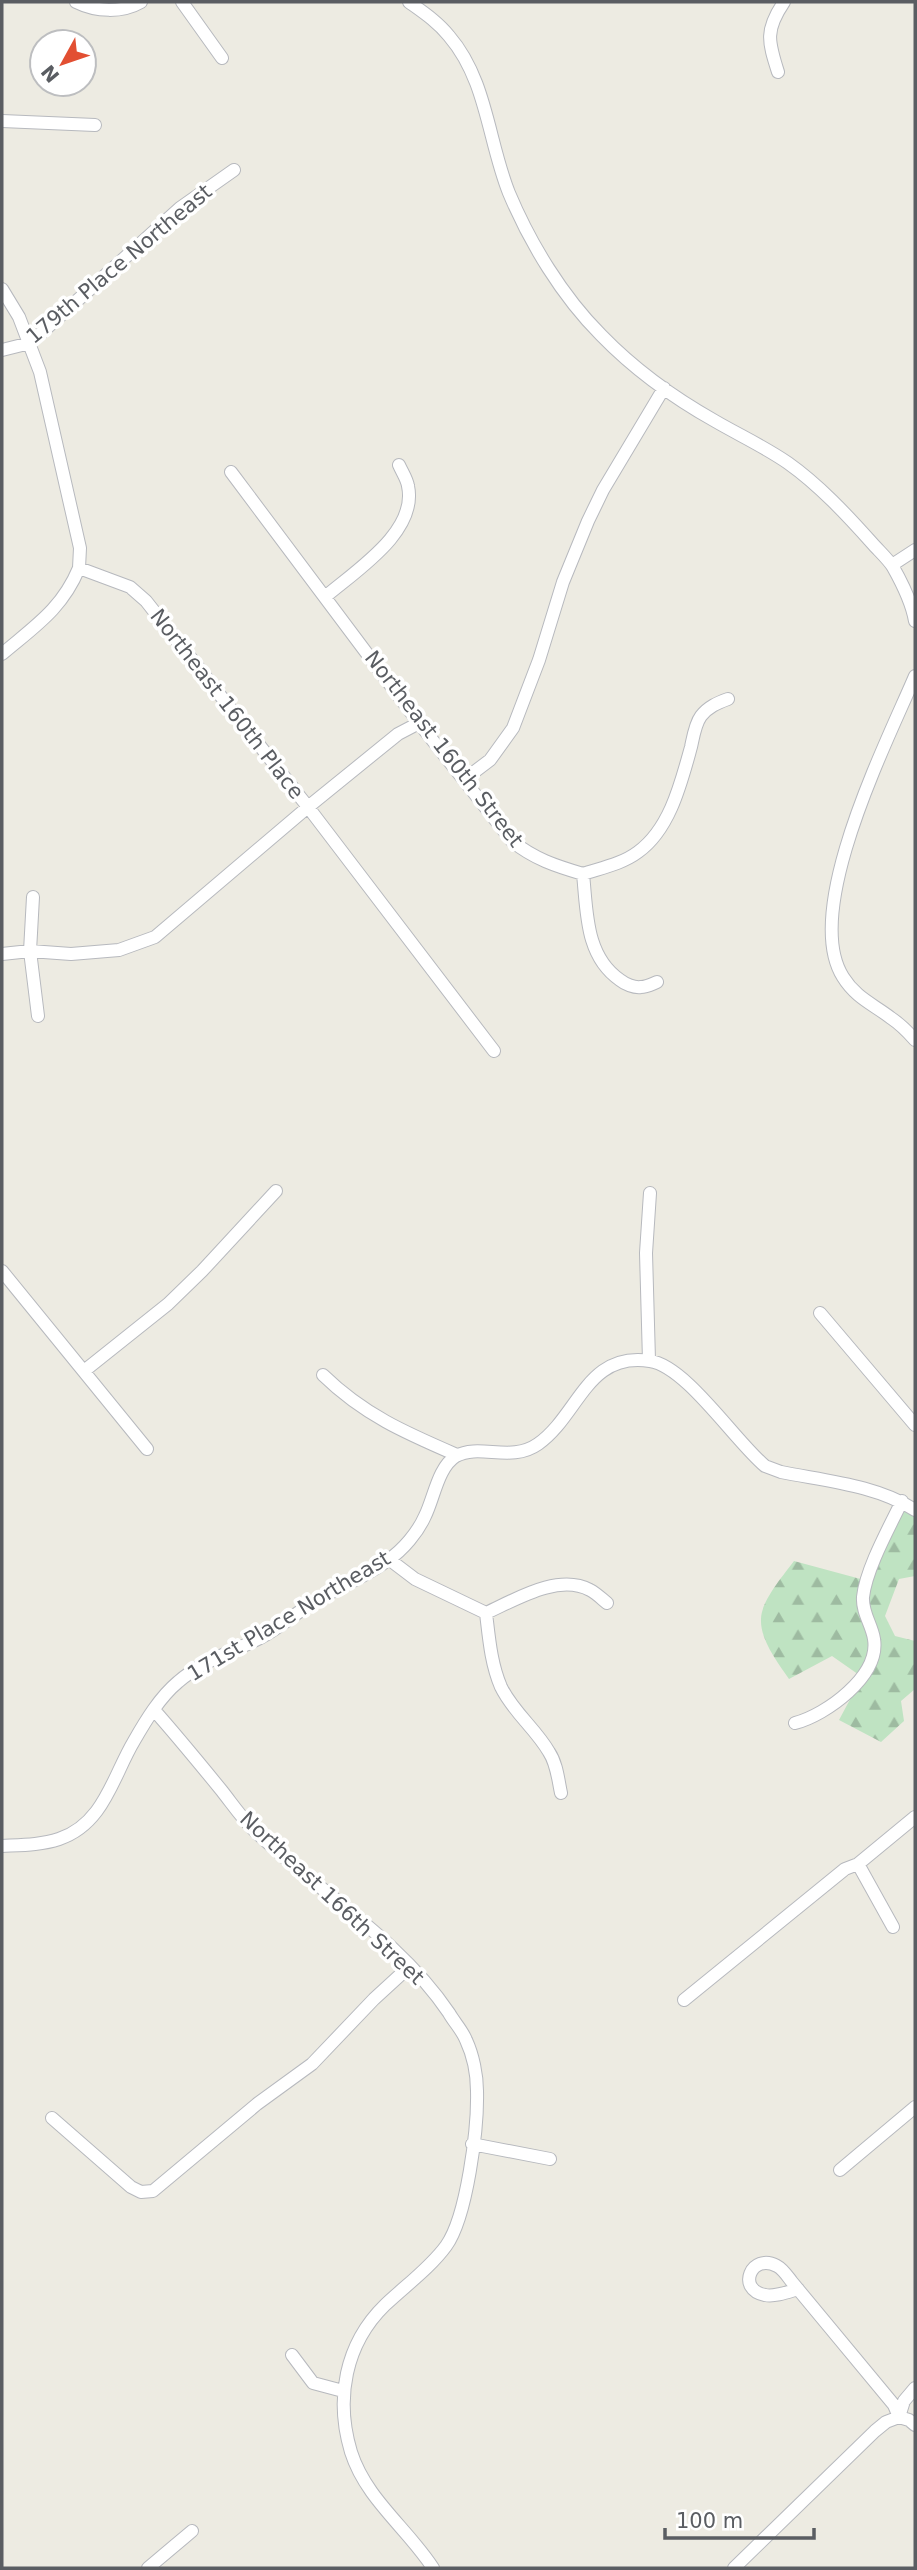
<svg xmlns="http://www.w3.org/2000/svg" width="917" height="2570" font-family="'DejaVu Sans',sans-serif">
<style>
.forest{fill:url(#forest-firs)}
.lines{fill:none;stroke-linecap:round;stroke-linejoin:round}
.minor-casing{stroke:#b7b9be;stroke-width:14}
.minor{stroke:#fff;stroke-width:12}
.labels{text-anchor:middle;dominant-baseline:central;stroke-width:7;stroke-linejoin:round;paint-order:stroke}
.street-label{font-size:21px;fill:#5a5d62;stroke:#fff}
</style>
<defs>
<pattern id="forest-firs" width="22" height="20" patternUnits="userSpaceOnUse" patternTransform="scale(1.75)"><rect width="22" height="20" fill="#bfe3c2"/><path d="M5 1l3.5 6h-7zM16 11l3.5 6h-7z" fill="#9ebba1"/></pattern>
</defs>
<rect width="100%" height="100%" fill="#edebe2"/>
<path class="forest" d="M902,1501L915,1510V1576L899,1579L885,1616L895,1636L915,1641V1689L901,1701L904,1721L881,1742L839,1720L862,1677L832,1656L789,1679C778,1663 760,1640 761,1619C761,1601 783,1576 794,1561L868,1581Z"/>
<g class="lines">
<defs>
<path id="minor" d="M76,2C96,12 122,13 141,2
M182,2L222,58
M409,2C423,12 438,22 449,36C487,80 488,141 509,193C530,243 562,296 601,335C633,368 674,398 715,421C739,435 765,447 788,463C819,485 847,515 872,543C879,551 888,559 893,567C902,583 912,603 915,621
M778,72C768,41 765,30 784,2
M2,121L95,125
M2,289L19,317L40,372L80,548L79,568L130,587L146,601L308,807L494,1051
M2,350L30,343L180,208L234,170
M231,472L419,723L512,841C534,859 556,866 583,874C587,911 585,956 620,980C625,984 634,988 641,987C646,987 652,984 657,982
M892,565L915,550
M325,597C355,571 418,532 408,486C407,479 402,472 399,465
M2,654C35,626 62,609 79,568
M915,676C887,742 801,911 843,977C856,998 873,1004 891,1018C900,1024 908,1032 915,1040
M465,779L490,760L513,728L539,660L563,582L588,521L603,490L664,388
M583,874C601,868 622,864 638,852C670,829 681,783 691,747C693,738 695,724 701,716C708,707 717,703 728,699
M33,897L30,951L38,1016
M2,954L30,951L71,954L119,950L155,937L308,807L398,734L419,723
M2,1271L147,1449
M820,1313L915,1425
M649,1360L646,1253L650,1193
M84,1371L168,1304L202,1271L276,1191
M323,1375C364,1415 406,1433 457,1455
M390,1560L415,1579L486,1613C489,1638 491,1664 501,1687C513,1712 535,1728 549,1752C557,1764 558,1779 561,1793
M486,1613C515,1600 558,1573 590,1590C596,1593 602,1599 607,1603
M154,1710C177,1736 200,1764 222,1791C233,1805 243,1820 256,1832C319,1892 400,1940 449,2013C454,2022 462,2030 466,2040C473,2055 477,2075 477,2091C478,2128 467,2217 446,2246C430,2268 405,2286 385,2305C345,2344 335,2399 351,2452C366,2499 407,2528 433,2568
M795,1723C826,1715 880,1676 874,1639C872,1625 862,1613 863,1597C866,1569 889,1528 902,1501
M2,1846C21,1845 41,1845 59,1839C104,1824 113,1776 134,1741C146,1720 160,1697 178,1682C203,1660 233,1652 262,1637C280,1627 296,1613 314,1602C338,1587 366,1577 388,1560C403,1550 418,1532 425,1516C434,1498 438,1467 456,1456C480,1443 511,1463 538,1444C579,1415 587,1351 650,1361C686,1366 735,1441 765,1466L781,1472C826,1481 876,1485 915,1510
M858,1864L893,1927
M684,2000L845,1869L858,1864L915,1817
M52,2118L131,2187L141,2192L153,2191L257,2104L312,2064L374,1999L410,1966
M472,2144L550,2159
M840,2170L915,2107
M798,2289C788,2292 775,2297 765,2295C736,2290 751,2252 777,2266C783,2269 788,2277 792,2282L894,2405L899,2417
M292,2355L313,2383L343,2391
M899,2417L909,2420L915,2425
M148,2568L192,2531
M734,2568L875,2431L886,2422L899,2417L904,2401L915,2388"/>
</defs>
<use href="#minor" class="minor-casing"/>
<use href="#minor" class="minor"/>
</g>
<g class="labels">
<g class="street-label">
<text transform="translate(119 264) rotate(-40)">179th Place Northeast</text>
<text transform="translate(227 704) rotate(52)">Northeast 160th Place</text>
<text transform="translate(444 749) rotate(52)">Northeast 160th Street</text>
<text transform="translate(289 1616) rotate(-31)">171st Place Northeast</text>
<text transform="translate(332 1898) rotate(43)">Northeast 166th Street</text>
</g>
</g>
<rect width="917" height="2570" fill="none" stroke="#5a5d62" stroke-width="7"/>
<g transform="translate(63 63) rotate(230)"><circle r="33" fill="#ffffff" stroke="#bdbec0" stroke-width="2"/>
<path d="M0-5L12 26L0 18L-12 26Z" fill="#e24f32"/>
<text y="-10" font-size="19" font-weight="bold" text-anchor="middle" fill="#5a5d62">N</text>
</g>
<path d="M665 2528v10h149v-10" fill="none" stroke="#5a5d62" stroke-width="3.5"/>
<text x="676" y="2528" font-size="21" fill="#5a5d62" stroke="#ffffff" stroke-width="5" paint-order="stroke">100 m</text>
</svg>
